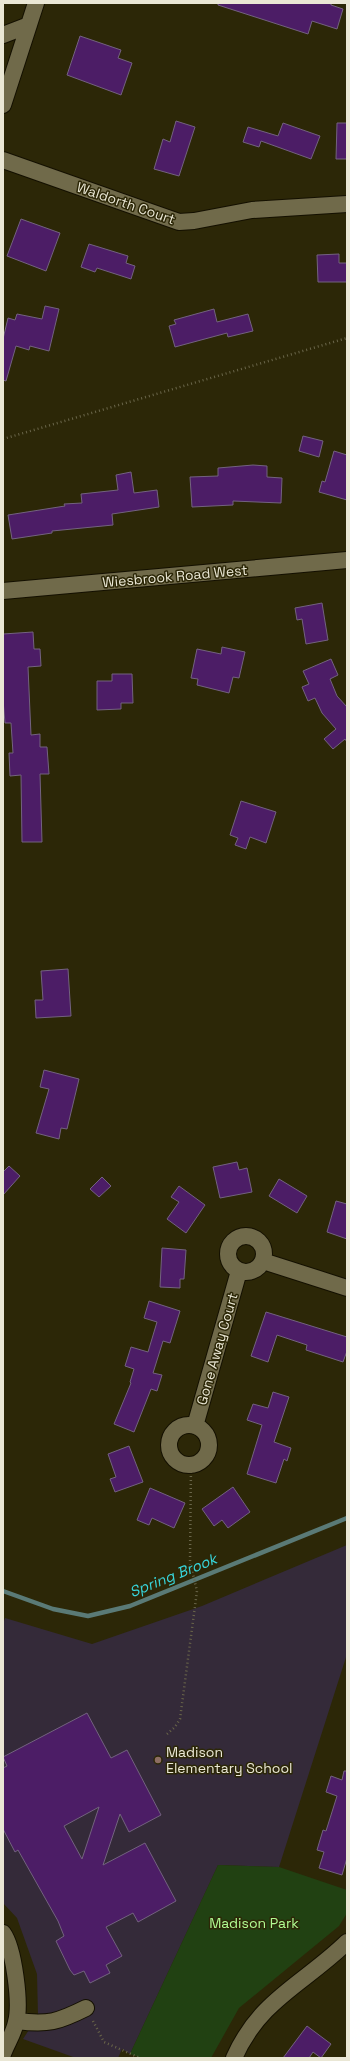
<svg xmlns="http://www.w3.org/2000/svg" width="350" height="2061" font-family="'Space Grotesk',sans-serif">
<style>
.education{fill:#342a39}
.green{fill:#214112}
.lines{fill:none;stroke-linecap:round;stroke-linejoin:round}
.stream{stroke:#5a7a76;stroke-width:4.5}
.building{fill:#4c1d66;stroke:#73627f;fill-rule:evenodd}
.street-casing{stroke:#141000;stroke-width:18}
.path{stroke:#6a664a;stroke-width:2.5;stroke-dasharray:1 3;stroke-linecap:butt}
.street{stroke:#706a4a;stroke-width:16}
.education-dot{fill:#8d6e63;stroke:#2c2707;stroke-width:1.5}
.labels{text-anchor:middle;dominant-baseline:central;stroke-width:3;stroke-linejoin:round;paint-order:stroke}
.street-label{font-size:14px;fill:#eae7d5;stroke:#2c2707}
.poi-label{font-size:14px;fill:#eae7d5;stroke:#2c2707;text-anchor:start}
.park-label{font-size:14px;fill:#b0fb92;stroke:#2c2707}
.water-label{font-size:15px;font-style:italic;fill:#38d6dc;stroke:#2c2707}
</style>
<rect width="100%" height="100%" fill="#2c2707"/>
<path class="education" d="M347,1545V1654L279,1867L218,1865L130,2054L122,2049L118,2058H76L23,2039L38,2016L37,1974L17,1918L3,1903V1624L5,1618L92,1644L202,1606Z"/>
<path class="green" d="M218,1865L279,1867L347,1890V1913L339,1926L239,2008L211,2058H141L130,2054Z"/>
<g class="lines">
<path class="stream" d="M3,1591L53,1609L88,1616L130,1606L347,1518"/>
</g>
<path class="building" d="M218,3H331V5L343,9L337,29L312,21L308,34L218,5Z
M80,36L121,50L118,58L132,63L121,95L67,75Z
M176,121L195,127L179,176L154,169L163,139L170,142Z
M283,123L320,136L311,159L261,141L259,147L243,142L248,127L278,136Z
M337,123H347V159H336Z
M21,219L60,233L46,271L7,256Z
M89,244L128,256L126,263L135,266L131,279L97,268L95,272L81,267Z
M339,254V263H347V282H318L317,255Z
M45,306L59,309L49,351L30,346L29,350L16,346L6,381L3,380V339L8,318L15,320L17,314L42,319Z
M214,309L217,322L248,314L253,331L228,337L227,333L175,347L169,326L176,324L174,320Z
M303,436L323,441L319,457L299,451Z
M334,451L347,455V500L319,492L322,481L325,482Z
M253,465L267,466V477L282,478L281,503L233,501V505L192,507L190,477L218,476V468Z
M131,472L134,493L157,490L159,507L112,514L113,525L52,531V533L12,539L8,515L65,506L64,504L82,503L81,494L118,490L116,475Z
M322,603L328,640L306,644L302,619L297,620L295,608Z
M33,632L34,649H40L41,666L28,667L31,735L40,734V747H47L49,774H40L42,842H22L21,775L10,776L9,753H13L11,723H5L3,700V634Z
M222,647L245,652L239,678L233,677L229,693L197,685L198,679L191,678L197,649L221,654Z
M331,659L338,675L330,679L337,696L347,707V742L345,739L333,749L324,739L336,729L322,713L315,698L308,701L302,687L309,684L303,671Z
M112,674H132L133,703H121V709L97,710V681H112Z
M241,801L276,812L266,843L250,837L246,849L235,845L238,838L230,835Z
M68,969L71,1016L36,1018L35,1000H43L41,971Z
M44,1070L79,1079L67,1129L61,1128L59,1139L36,1133L49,1089L40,1087Z
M237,1162L239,1170L247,1168L252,1192L220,1198L213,1167Z
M9,1166L20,1176L3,1195V1172Z
M102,1177L111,1186L99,1197L90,1189Z
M279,1179L307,1196L297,1213L269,1196Z
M179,1186L205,1205L186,1233L167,1219L179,1202L171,1197Z
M336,1201L347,1204V1239L327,1232Z
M162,1248L186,1250L184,1279H180V1288L160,1287Z
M149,1301L180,1311L170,1343L163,1341L153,1373L162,1375L157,1391L151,1389L134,1432L114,1424L131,1383L130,1382L134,1369L125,1366L131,1347L148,1352L157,1322L144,1318Z
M266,1312L347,1337V1351L343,1362L306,1350L307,1345L277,1335L268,1362L251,1356Z
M273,1392L289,1397L274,1442L291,1448L287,1461L284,1459L276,1483L247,1474L262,1425L247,1420L253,1404L268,1408Z
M129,1446L143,1482L115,1492L110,1479L116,1477L108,1454Z
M233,1487L250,1512L228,1528L222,1520L214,1526L202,1509Z
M150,1488L185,1503L174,1528L152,1518L149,1525L137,1520Z
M87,1713L111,1758L127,1750L161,1815L129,1832L120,1814L103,1865L145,1843L176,1901L138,1922L133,1913L106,1927L122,1956L106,1965L110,1973L90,1983L84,1971L74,1975L70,1970L56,1941L64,1936L58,1921L18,1850L15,1852L3,1829V1768L7,1766L3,1757ZM99,1807L82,1859L64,1826Z
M344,1771H347V1858L342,1875L319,1868L324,1852L317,1850L323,1830L326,1831L337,1796L326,1792L331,1776L342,1780Z
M307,2026L331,2044L321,2058L313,2052L309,2058H283Z"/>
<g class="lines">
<defs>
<path id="street" d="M3,35L29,25
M3,105L36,3
M3,160L179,222L194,221L252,210L347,204
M3,591L347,560
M228 1254a18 18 0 1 1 36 0a18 18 0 1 1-36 0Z
M263,1261L347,1288
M169 1445a20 20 0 1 1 40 0a20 20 0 1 1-40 0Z
M195,1426L239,1271
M3,1933C14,1948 21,2004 16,2022C14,2033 7,2043 3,2054
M17,2021C48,2025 58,2022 86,2008
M234,2058C260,1999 304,1984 347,1942"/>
</defs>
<use href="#street" class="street-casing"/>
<path class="path" d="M3,439L347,338
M167,1734L175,1727L180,1719L197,1591L190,1562L191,1466
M93,2021L104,2042L140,2058"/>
<use href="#street" class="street"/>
</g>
<circle class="education-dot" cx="158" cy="1760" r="4"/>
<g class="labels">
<g class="street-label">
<text transform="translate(126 203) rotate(19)">Waldorth Court</text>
<text transform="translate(175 576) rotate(-5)">Wiesbrook Road West</text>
<text transform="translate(217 1349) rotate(-74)">Gone Away Court</text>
</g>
<g class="poi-label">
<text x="166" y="1752">Madison<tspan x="166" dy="16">Elementary School</tspan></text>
</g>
<g class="park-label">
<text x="254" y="1923">Madison Park</text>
</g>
<g class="water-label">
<text transform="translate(173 1575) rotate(-22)">Spring Brook</text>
</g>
</g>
<rect width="350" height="2061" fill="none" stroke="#eae7d5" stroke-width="8"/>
</svg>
